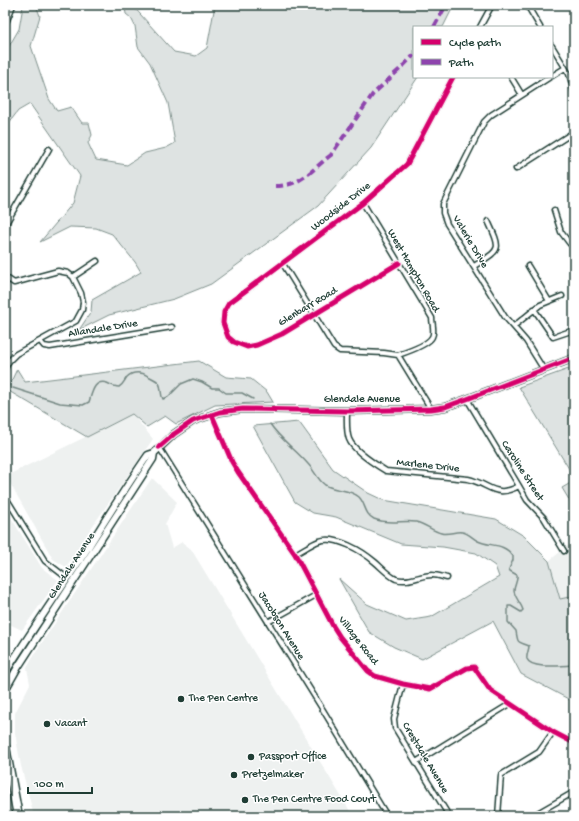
<svg xmlns="http://www.w3.org/2000/svg" width="579" height="821" font-family="'Gochi Hand',sans-serif">
<style>
.built{fill:#eef1f0}
.green{fill:#dee3e2;stroke:#7e908b}
.lines{fill:none;stroke-linecap:round;stroke-linejoin:round}
.stream{stroke:#758883;stroke-width:1.5}
.street-casing{stroke:#1f3d34;stroke-width:7}
.secondary-casing{stroke:#1f3d34;stroke-width:9}
.highway-casing{stroke:#1f3d34;stroke-width:11}
.street{stroke:#fff;stroke-width:4}
.secondary{stroke:#fff;stroke-width:6}
.highway{stroke:#fff;stroke-width:8}
.quiet{stroke:#8e44ad;stroke-width:4;stroke-dasharray:8 4;stroke-linecap:butt}
.cycleway-casing{stroke:#fff;stroke-width:8}
.cycleway{stroke:#d6006c;stroke-width:5}
.poi-dot{fill:#1f3d34;stroke:#fff;stroke-width:1.5}
.labels{text-anchor:middle;dominant-baseline:central;stroke-width:3;stroke-linejoin:round;paint-order:stroke}
.street-label{font-size:11px;fill:#1f3d34;stroke:#fff}
.poi-label{font-size:11px;fill:#1f3d34;stroke:#fff;text-anchor:start}
</style>
<rect width="100%" height="100%" fill="#fff"/>
<filter id="ink" filterUnits="userSpaceOnUse"><feTurbulence type="fractalNoise" baseFrequency=".025" numOctaves="2"/><feDisplacementMap in="SourceGraphic" scale="8" xChannelSelector="R" yChannelSelector="G"/><feConvolveMatrix kernelMatrix="1 2 1 2 8 2 1 2 1" color-interpolation-filters="sRGB"/></filter>
<g filter="url(#ink)">
<path class="built" d="M132,414L153,439L87,534L66,567L53,559L6,476Z
M152,478L177,502L165,524L172,548L182,542L191,549L353,816H34L21,766L15,733V713L30,684L27,668L39,647Z
M5,508L42,568L58,580L22,630L5,622Z
M574,543V596L560,599L549,561L566,547Z"/>
<path class="green" d="M27,5H36L40,16L31,46L49,99L57,111L71,107L82,123H89L92,135L88,143L96,160L127,165L145,153L166,148L175,143L168,103L150,63L138,47L135,26L131,18L126,14L125,8L132,5L174,52L196,56L207,48L215,5H454L443,27H414V77H418L371,148L318,206L211,284L174,299L109,315L79,330L91,312L92,300L141,272L135,262L112,234L96,228L70,227L40,242L73,203L80,176L30,104L18,111L5,128V53L19,29L23,6Z
M199,361L226,377L251,379L267,392L273,402L215,405L176,424L165,416L147,427L132,414L87,437L7,390L17,369L25,382Z
M574,367V477L519,387Z
M299,422L333,469L368,493L383,500L496,519L524,536L549,561L560,599L574,596V702L521,674L493,621L422,659L394,647L369,632L339,579L367,604L406,621L431,617L499,577L495,566L476,553L443,547L401,544L336,517L313,513L295,502L253,426Z
M574,481V508L562,488Z"/>
<g class="lines">
<path class="stream" d="M13,388L60,403L83,405L89,402C92,393 94,379 107,383C111,385 115,387 119,387C123,385 124,381 127,377C133,371 142,372 148,376C152,378 157,380 159,383C162,388 160,394 163,399L168,397L181,384L193,379L202,382L212,388H219L226,393H242L253,399
M270,424C280,439 296,450 308,464C314,470 317,479 325,485C335,491 350,489 359,497C366,504 364,514 374,519C388,525 402,520 416,522C425,524 433,531 441,533C448,535 455,531 462,532C469,533 472,538 478,541C490,547 503,542 513,556V560L509,569L510,571L517,575C518,581 514,585 514,591C515,598 521,603 523,610L521,612L511,606H508V622L516,631C518,644 517,641 529,646C529,650 526,655 527,659C531,670 565,665 574,665"/>
<defs>
<path id="street" d="M527,5L540,27
M480,27L492,5
M552,46L569,74L574,91
M552,76L565,68
M511,77L522,95
M516,169L574,132
M363,203L432,318C432,323 435,332 432,337C428,345 407,352 398,355
M554,210L561,232L570,244H574
M5,225L49,149
M399,263L282,334L257,345L247,347L234,342L228,337L223,323L224,312L229,303L363,203L407,164L453,77
M283,264L334,347L340,351L384,353L398,355
M474,266C501,249 502,251 488,221
M528,266L549,301
M5,277L14,283L58,271L68,273L73,277L81,293L83,302L82,310L76,321L16,354L9,361L5,369
M73,277L97,261
M534,309L553,337L574,330
M514,326L540,305L562,296
M40,341L44,346L50,347L172,327
M398,355L431,409
M544,370L526,341L505,317L447,224L443,213V204L484,122L491,115L550,77
M467,399L519,486L527,500L544,518L564,551
M347,411C347,419 346,431 349,439C353,450 376,465 386,471L468,479C490,484 495,499 519,486
M212,415L232,462L238,472L295,554L333,626L340,637L368,671L375,676L403,684L430,689L467,668L474,667L490,690L553,732L574,743
M159,447L323,710L387,816
M5,496L45,561L67,578
M295,554C303,550 311,544 319,541C336,535 362,551 375,562C381,567 389,576 396,579C409,583 420,575 432,575C437,575 443,577 447,578
M268,622L316,595
M403,684L394,719L395,728L449,816
M416,762L510,704
M498,816L501,775L539,752L553,732
M517,816L534,815L574,792"/>
<path id="secondary" d="M5,673C32,630 61,589 89,546C108,516 127,485 148,455L154,453L174,434L193,421L220,412L243,409L347,411L431,409L445,407L467,399L574,358
M5,690L18,667L153,459L154,453"/>
<path id="highway" d="M5,20L11,5
M5,747L18,816"/>
</defs>
<use href="#street" class="street-casing"/>
<use href="#secondary" class="secondary-casing"/>
<use href="#highway" class="highway-casing"/>
<use href="#street" class="street"/>
<use href="#secondary" class="secondary"/>
<use href="#highway" class="highway"/>
<path class="quiet" d="M434,27L446,5
M275,186C302,186 312,169 331,155L373,94L400,69L414,55"/>
<defs>
<path id="cycleway" d="M399,263L282,334L257,345L247,347L234,342L228,337L223,323L224,312L229,303L363,203L407,164L453,77
M212,415L232,462L238,472L295,554L333,626L340,637L368,671L375,676L403,684L430,689L467,668L474,667L490,690L553,732L574,743
M159,447L174,434L193,421L220,412L243,409L347,411L431,409L445,407L467,399L574,358"/>
</defs>
<use href="#cycleway" class="cycleway-casing"/>
<use href="#cycleway" class="cycleway"/>
</g>
</g>
<g class="poi-dot">
<circle cx="181" cy="699" r="4"/>
<circle cx="47" cy="724" r="4"/>
<circle cx="251" cy="757" r="4"/>
<circle cx="234" cy="775" r="4"/>
<circle cx="245" cy="800" r="4"/>
</g>
<g class="labels">
<g class="street-label">
<text transform="translate(341 207) rotate(-38)">Woodside Drive</text>
<text transform="translate(470 242) rotate(59)">Valerie Drive</text>
<text transform="translate(413 271) rotate(60)">West Hampton Road</text>
<text transform="translate(308 307) rotate(-31)">Glenbarr Road</text>
<text transform="translate(103 329) rotate(-9)">Allandale Drive</text>
<text x="362" y="400">Glendale Avenue</text>
<text transform="translate(428 466) rotate(6)">Marlene Drive</text>
<text transform="translate(522 471) rotate(57)">Caroline Street</text>
<text transform="translate(72 566) rotate(-57)">Glendale Avenue</text>
<text transform="translate(281 626) rotate(58)">Jacobson Avenue</text>
<text transform="translate(358 641) rotate(52)">Village Road</text>
<text transform="translate(425 758) rotate(59)">Crestdale Avenue</text>
</g>
<g class="poi-label">
<text x="189" y="699">The Pen Centre</text>
<text x="55" y="724">Vacant</text>
<text x="259" y="757">Passport Office</text>
<text x="242" y="775">Pretzelmaker</text>
<text x="253" y="800">The Pen Centre Food Court</text>
</g>
</g>
<rect width="579" height="821" fill="none" stroke="#fff" stroke-width="20"/>
<rect x="10" y="10" width="559" height="801" fill="none" stroke="#1f3d34" stroke-width="1.5" filter="url(#ink)"/>
<rect x="413" y="26" width="140" height="52" fill="#ffffff" stroke="#a5b1ae"/>
<rect x="421" y="39" width="20" height="6" fill="#d6006c" stroke="#a5b1ae"/>
<text x="449" y="46" font-size="12" fill="#1f3d34">Cycle path</text>
<rect x="421" y="59" width="20" height="6" fill="#8e44ad" stroke="#a5b1ae"/>
<text x="449" y="66" font-size="12" fill="#1f3d34">Path</text>
<path d="M28 787v6h64v-6" fill="none" stroke="#1f3d34" stroke-width="2"/>
<text x="34" y="787" font-size="12" fill="#1f3d34" stroke="#ffffff" stroke-width="3" paint-order="stroke">100 m</text>
</svg>
